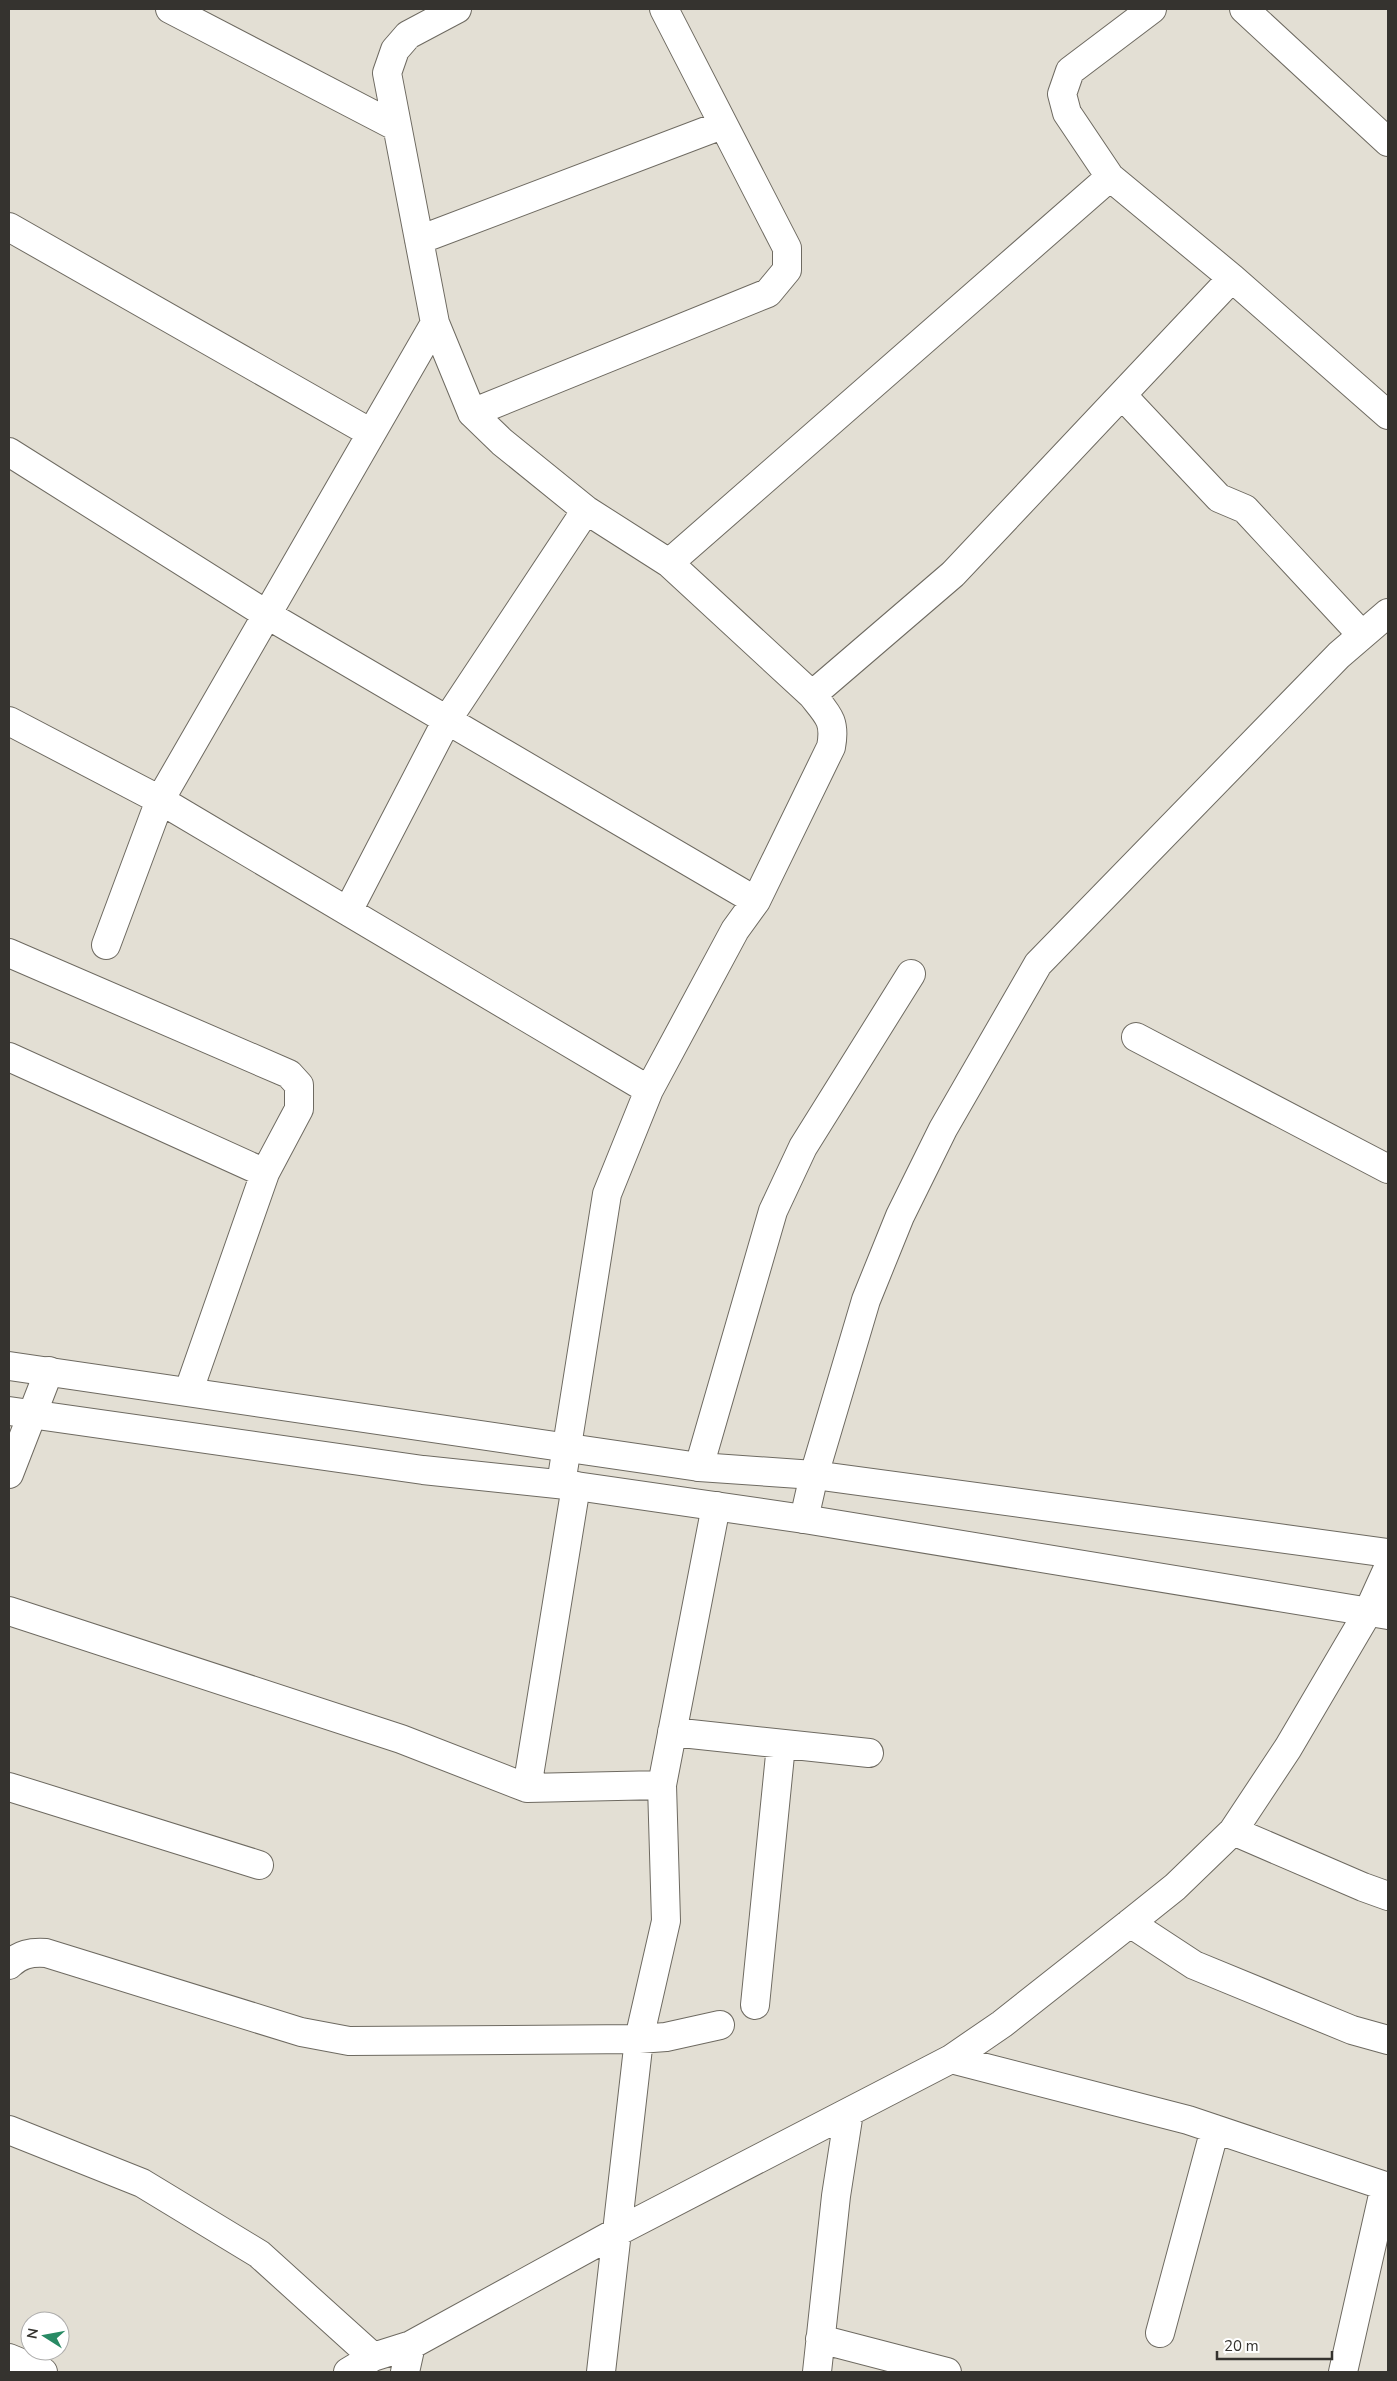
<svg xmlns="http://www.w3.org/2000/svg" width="1397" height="2381" font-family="'Nunito Sans',sans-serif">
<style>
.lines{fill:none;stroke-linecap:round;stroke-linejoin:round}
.street-casing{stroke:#6e6a61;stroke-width:30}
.secondary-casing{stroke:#6e6a61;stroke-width:30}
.street{stroke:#fff;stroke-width:28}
.secondary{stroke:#fff;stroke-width:28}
</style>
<rect width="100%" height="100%" fill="#e3dfd4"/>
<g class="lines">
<defs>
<path id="street" d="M170,9L397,127
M457,9L408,35L395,50L387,73L435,323L472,413L768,293L787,270V248L664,9
M1244,9L1388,142
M1110,177L1232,278L1388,415
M9,227L371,433
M419,240L722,125
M435,323L160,800L649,1090
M1122,395L1219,498L1245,509L1362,635
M472,413L502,442L586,510L669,563
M9,452L266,614L756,901
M812,695L669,563L1110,177L1067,113L1062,94L1070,71L1152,9
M9,721L160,800L106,945
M348,911L447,720L586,510
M9,953L289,1074L299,1085V1109L265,1173L189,1390
M1136,1037L1388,1169
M9,1057L265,1173
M699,1467L773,1211L803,1147L911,974
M9,1474L49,1371
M561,1484L607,1194L649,1090L735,930L756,901L831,747C836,721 828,715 812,695L953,574L1232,278
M804,1519L814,1475L866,1300L900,1216L943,1129L1038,964L1339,655L1388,613
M9,1611L401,1739L527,1788L662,1785
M672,1732L869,1753
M9,1787L259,1865
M527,1788L576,1486
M1233,1831L1363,1887L1388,1896
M1130,1923L1194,1965L1352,2030L1388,2040
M9,1965C20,1954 31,1952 46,1953L301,2032L349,2041L639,2039L666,2037L720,2025
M755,2005L781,1745
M951,2059L1188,2120L1388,2187
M9,2130L142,2183L259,2254L373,2357
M1160,2333L1215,2129
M820,2339L947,2372
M9,2358L43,2372
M348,2372L373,2357L411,2345L615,2233L951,2059L1002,2024L1130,1923L1175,1887L1233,1831L1288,1748L1368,1612L1388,1568
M405,2372L411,2345
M601,2372L639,2039L666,1921L662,1785L716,1506
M817,2372L836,2196L849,2112
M1343,2372L1385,2186"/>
<path id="secondary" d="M9,1366L699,1467L814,1475L1388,1553
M9,1411L423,1470L576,1486L804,1519L1388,1615"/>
</defs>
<use href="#street" class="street-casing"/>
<use href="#secondary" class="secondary-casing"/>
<use href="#street" class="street"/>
<use href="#secondary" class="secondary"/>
</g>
<rect width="1397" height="2381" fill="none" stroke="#35332f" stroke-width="20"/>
<g transform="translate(45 2336) rotate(281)"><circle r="24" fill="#ffffff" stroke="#aeadac"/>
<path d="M0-4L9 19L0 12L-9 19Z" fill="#288a64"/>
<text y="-8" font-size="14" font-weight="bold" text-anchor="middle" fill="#35332f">N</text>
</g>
<path d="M1217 2351v8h115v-8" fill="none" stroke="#35332f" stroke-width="2.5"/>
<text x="1224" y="2351" font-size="15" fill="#35332f" stroke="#ffffff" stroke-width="4" paint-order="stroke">20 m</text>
</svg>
